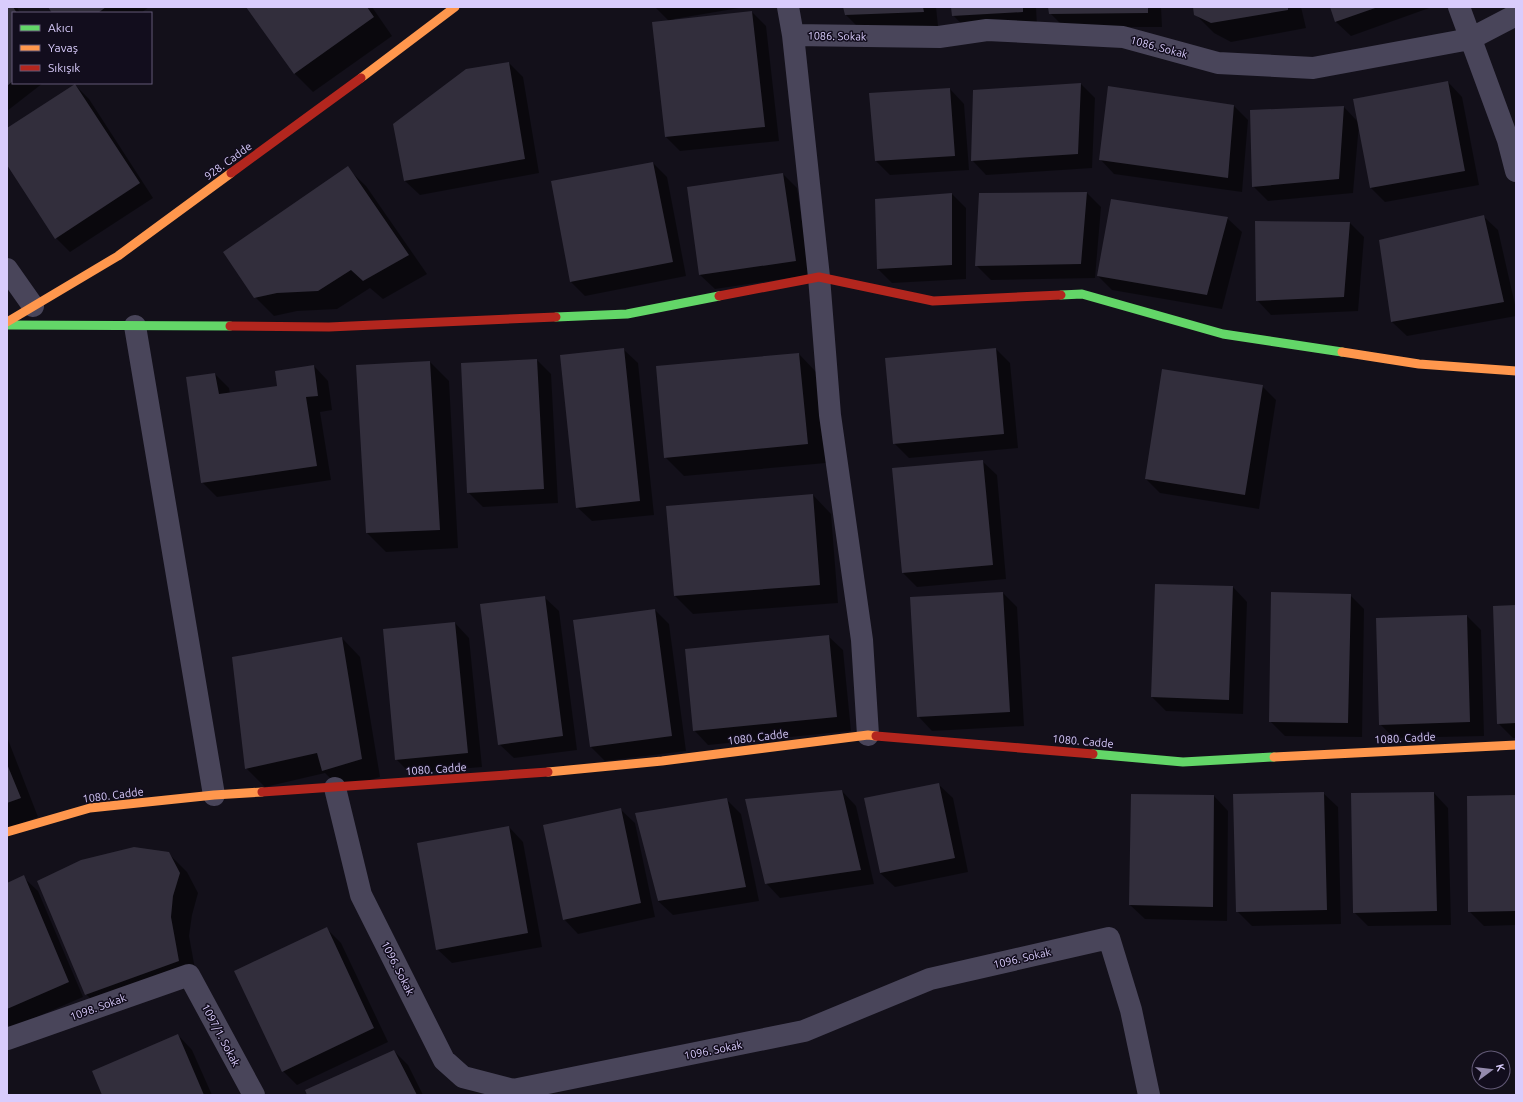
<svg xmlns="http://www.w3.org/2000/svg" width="1523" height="1102" font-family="Ubuntu,sans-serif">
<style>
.shadow{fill:#0007}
.building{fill:#322e3c}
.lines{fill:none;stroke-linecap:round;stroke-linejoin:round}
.street{stroke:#49455a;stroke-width:22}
.fast{stroke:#63d668;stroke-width:9}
.slow{stroke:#ff974d;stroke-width:9}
.jam{stroke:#b3261e;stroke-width:9}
.labels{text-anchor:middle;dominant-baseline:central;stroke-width:3;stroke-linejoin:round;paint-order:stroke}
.street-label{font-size:11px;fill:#d9ccfc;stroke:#120d1d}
</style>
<rect width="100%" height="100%" fill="#13101a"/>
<path class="shadow" d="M7,7H17L20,13H13V83H43L7,111Z
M49,7H149L141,13H54Z
M247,7H372L392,36L313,92L295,74Z
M655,7H745L674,19L675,20L752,12L766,26L779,141L680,151L666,137L653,23L669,21Z
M844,7H936L938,26L860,29L846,15Z
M952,7H1036L1037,26L967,30L953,15Z
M1049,7H1161L1162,27H1064L1050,13Z
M1194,7H1301L1306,28L1231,42L1214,33L1195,14Z
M1332,7H1432L1351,36L1336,22Z
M509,63L523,77L539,173L420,195L405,181L394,124Z
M1448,82L1462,97L1479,185L1385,202L1371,188L1359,124L1353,193L1268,201L1253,186L1344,107L1358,122Z
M1081,84L1095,98L1092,168L986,175L972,160L974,91Z
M75,85L89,99L153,198L70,252L56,238L7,163V129Z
M950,89L964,104L969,170L890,175L876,161Z
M1234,106L1248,120L1242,192L1114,174L1100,159Z
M653,163L667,177L686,276L585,296L571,282Z
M347,168L366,186L427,274L383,299L370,288L337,309L297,311L274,316L255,297Z
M783,174L797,188L810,275L715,289L700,275Z
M1087,193L1101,207L1095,278L991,280L976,265L980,194Z
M952,194L966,208V279L892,283L877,268Z
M1483,216L1498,230L1516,309V316L1407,336L1392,322Z
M1227,218L1242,232L1222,309L1112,290L1098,276Z
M1350,223L1364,237L1358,311L1271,315L1257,300Z
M623,349L638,363L654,515L592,521L577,507Z
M996,349L1010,363L1018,448L909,458L894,443Z
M799,354L817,373L826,463L684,476L665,457Z
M537,360L551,374L558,503L483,507L468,492Z
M430,362L449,381L458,548L386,552L367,533L357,366Z
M314,366L328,381L332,410L320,412L331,480L217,497L202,482L215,374L229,388L230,394L279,387Z
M1262,386L1276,400L1259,509L1160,493L1146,479Z
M982,461L997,475L1006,579L917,587L903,573Z
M813,495L831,514L838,603L693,614L675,596Z
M1233,587L1247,602L1243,714L1166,711L1152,697Z
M1003,593L1017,607L1024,726L932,731L918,716Z
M1350,595L1364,609L1362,737L1285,736L1270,721Z
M544,597L559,611L577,750L514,758L499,744Z
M1516,606V738H1513L1498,723Z
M655,610L669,624L686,751L605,761L591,747Z
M1467,616L1481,630L1484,736L1394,738L1380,724Z
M455,623L469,638L482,767L410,773L396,759Z
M828,636L843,650L851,731L708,745L694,730Z
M342,638L360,657L380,777L341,789L325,773L265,787L246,768Z
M7,737L38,817L7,829Z
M938,784L953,798L968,872L895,887L880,873L865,799Z
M842,791L856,806L874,884L780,898L766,883Z
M1323,793L1338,807L1341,924L1252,926L1237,911Z
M1434,793L1448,808L1451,925L1368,926L1354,912Z
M1132,795L1214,796L1228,811L1227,921L1145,919L1130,905Z
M1516,796V925L1484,926L1469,911Z
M726,799L741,814L759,901L673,915L658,901L637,814Z
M620,809L635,823L655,917L578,934L564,919Z
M509,827L523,842L542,947L452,963L437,949Z
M168,853L187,872L198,893L192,915L189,936L197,980L104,1013L86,994Z
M23,877L38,891L83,997L11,1028L7,1024V884Z
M326,928L341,943L388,1042L297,1085L283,1071Z
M178,1035L192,1050L212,1095H103Z
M394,1051L408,1065L423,1095H309Z"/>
<path class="building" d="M7,7H13L17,13H13V81L7,86Z
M48,7H106L98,13H52Z
M246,7H367L374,17L294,74Z
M843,7H923L924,12L845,15Z
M951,7H1023V12L952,16Z
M1048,7H1148V13L1049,14Z
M1193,7H1288V10L1211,23L1194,15Z
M1330,7H1378L1335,22Z
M752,11L765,127L665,137L652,22Z
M509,62L525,159L404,181L393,124L466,69Z
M1448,81L1465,171L1370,188L1353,99Z
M1081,83L1078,154L971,161L973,90Z
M75,84L140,183L55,239L7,165V128Z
M1108,86L1234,105L1228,178L1099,160Z
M950,88L955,156L875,161L869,93Z
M1344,106L1339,179L1252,187L1250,110Z
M653,162L673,262L570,282L551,181Z
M348,166L409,255L363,281L351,270L318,291L277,293L254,298L223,252Z
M783,173L796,261L699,275L687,187Z
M1087,192L1081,264L975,266L979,193Z
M952,193V265L877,269L875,199Z
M1111,199L1228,217L1207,295L1097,276Z
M1484,215L1504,302L1391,322L1379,240Z
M1255,221L1350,222L1344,297L1256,301Z
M624,348L640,501L576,508L560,355Z
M996,348L1004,434L893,444L885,358Z
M799,353L808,444L664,458L656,366Z
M537,359L544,489L467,493L461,363Z
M430,361L440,530L366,533L356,365Z
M314,365L318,396L306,397L317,466L201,483L186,377L215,373L219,394L277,386L275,371Z
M1162,369L1263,385L1245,495L1145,479Z
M983,460L993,565L902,573L892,468Z
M813,494L820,585L674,596L666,506Z
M1155,584L1233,586L1229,700L1151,697Z
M1003,592L1010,712L917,717L910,597Z
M1271,592L1351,594L1348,723L1269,722Z
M545,596L563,736L498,745L480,604Z
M1516,605V723L1497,724L1493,606Z
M655,609L672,736L590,747L573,620Z
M1467,615L1470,722L1379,725L1376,618Z
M455,622L468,753L395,760L383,629Z
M829,635L837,717L693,731L685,649Z
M342,637L362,759L322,771L317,753L245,769L232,657Z
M7,764L21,798L7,803Z
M939,783L955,858L880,873L864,798Z
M842,790L861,870L765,884L745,799Z
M1324,792L1327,910L1236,912L1233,794Z
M1434,792L1437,911L1353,913L1351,793Z
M1131,794L1214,795L1213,907L1129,905Z
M1516,795V911L1468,912L1467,796Z
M727,798L746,887L658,901L635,813Z
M621,808L641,903L563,920L543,825Z
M509,826L528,933L436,950L417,843Z
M134,847L169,852L180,873L173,896L171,917L179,961L85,995L37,881L81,860Z
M24,875L69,982L7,1009V883Z
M327,927L374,1028L282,1072L234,971Z
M178,1034L204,1095H102L92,1071Z
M394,1050L417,1095H307L305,1090Z"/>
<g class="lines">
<path class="street" d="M788,7L793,35L819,277L830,415L862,640L868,735
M1459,7L1508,140L1516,171
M793,35L939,37L987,30L1123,37L1218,63L1313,68L1470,39L1516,15
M7,269L33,306
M135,326L214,795
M335,788L361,895L444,1060L463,1077L513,1090L804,1031L930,979L1109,938L1131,1010L1149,1095
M7,1039L189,975L254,1095"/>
<path class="fast" d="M1061,295L1082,294L1223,334L1342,352
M556,317L627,314L719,296
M7,325L230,326
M1093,754L1183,762L1274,757"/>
<path class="slow" d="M361,78L455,7
M7,322L118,256L231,173
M1342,352L1419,364L1516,371
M1274,757L1516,745
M548,772L662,761L868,735L876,736
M7,832L90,808L214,795L262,792"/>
<path class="jam" d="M231,173L361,78
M719,296L819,277L933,301L1061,295
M230,326L329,327L556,317
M876,736L1093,754
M262,792L548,772"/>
</g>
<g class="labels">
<g class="street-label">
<text transform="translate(837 36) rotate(1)">1086. Sokak</text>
<text transform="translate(1159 47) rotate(15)">1086. Sokak</text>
<text transform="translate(228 161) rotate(-36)">928. Cadde</text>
<text transform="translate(758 737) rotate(-7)">1080. Cadde</text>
<text transform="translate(1405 738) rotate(-3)">1080. Cadde</text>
<text transform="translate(1083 741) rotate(5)">1080. Cadde</text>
<text transform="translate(436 769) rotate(-4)">1080. Cadde</text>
<text transform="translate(113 795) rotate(-7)">1080. Cadde</text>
<text transform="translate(1022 958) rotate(-13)">1096. Sokak</text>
<text transform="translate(398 968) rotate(63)">1096. Sokak</text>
<text transform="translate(98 1007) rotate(-20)">1098. Sokak</text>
<text transform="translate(221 1035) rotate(62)">1097/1. Sokak</text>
<text transform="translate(713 1050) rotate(-11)">1096. Sokak</text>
</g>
</g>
<rect width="1523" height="1102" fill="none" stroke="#d9ccfc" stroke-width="16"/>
<rect x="12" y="12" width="140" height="72" fill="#120d1d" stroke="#625976"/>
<rect x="20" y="25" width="20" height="6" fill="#63d668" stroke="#625976"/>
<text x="48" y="32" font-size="12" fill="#d9ccfc">Akıcı</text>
<rect x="20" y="45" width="20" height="6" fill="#ff974d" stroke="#625976"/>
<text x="48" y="52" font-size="12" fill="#d9ccfc">Yavaş</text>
<rect x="20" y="65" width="20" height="6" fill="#b3261e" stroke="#625976"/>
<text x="48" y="72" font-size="12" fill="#d9ccfc">Sıkışık</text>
<g transform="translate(1491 1070) rotate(75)"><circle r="19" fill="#120d1d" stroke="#625976"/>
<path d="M0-3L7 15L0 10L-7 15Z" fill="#948aad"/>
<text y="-6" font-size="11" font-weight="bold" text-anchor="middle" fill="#d9ccfc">K</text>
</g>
</svg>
